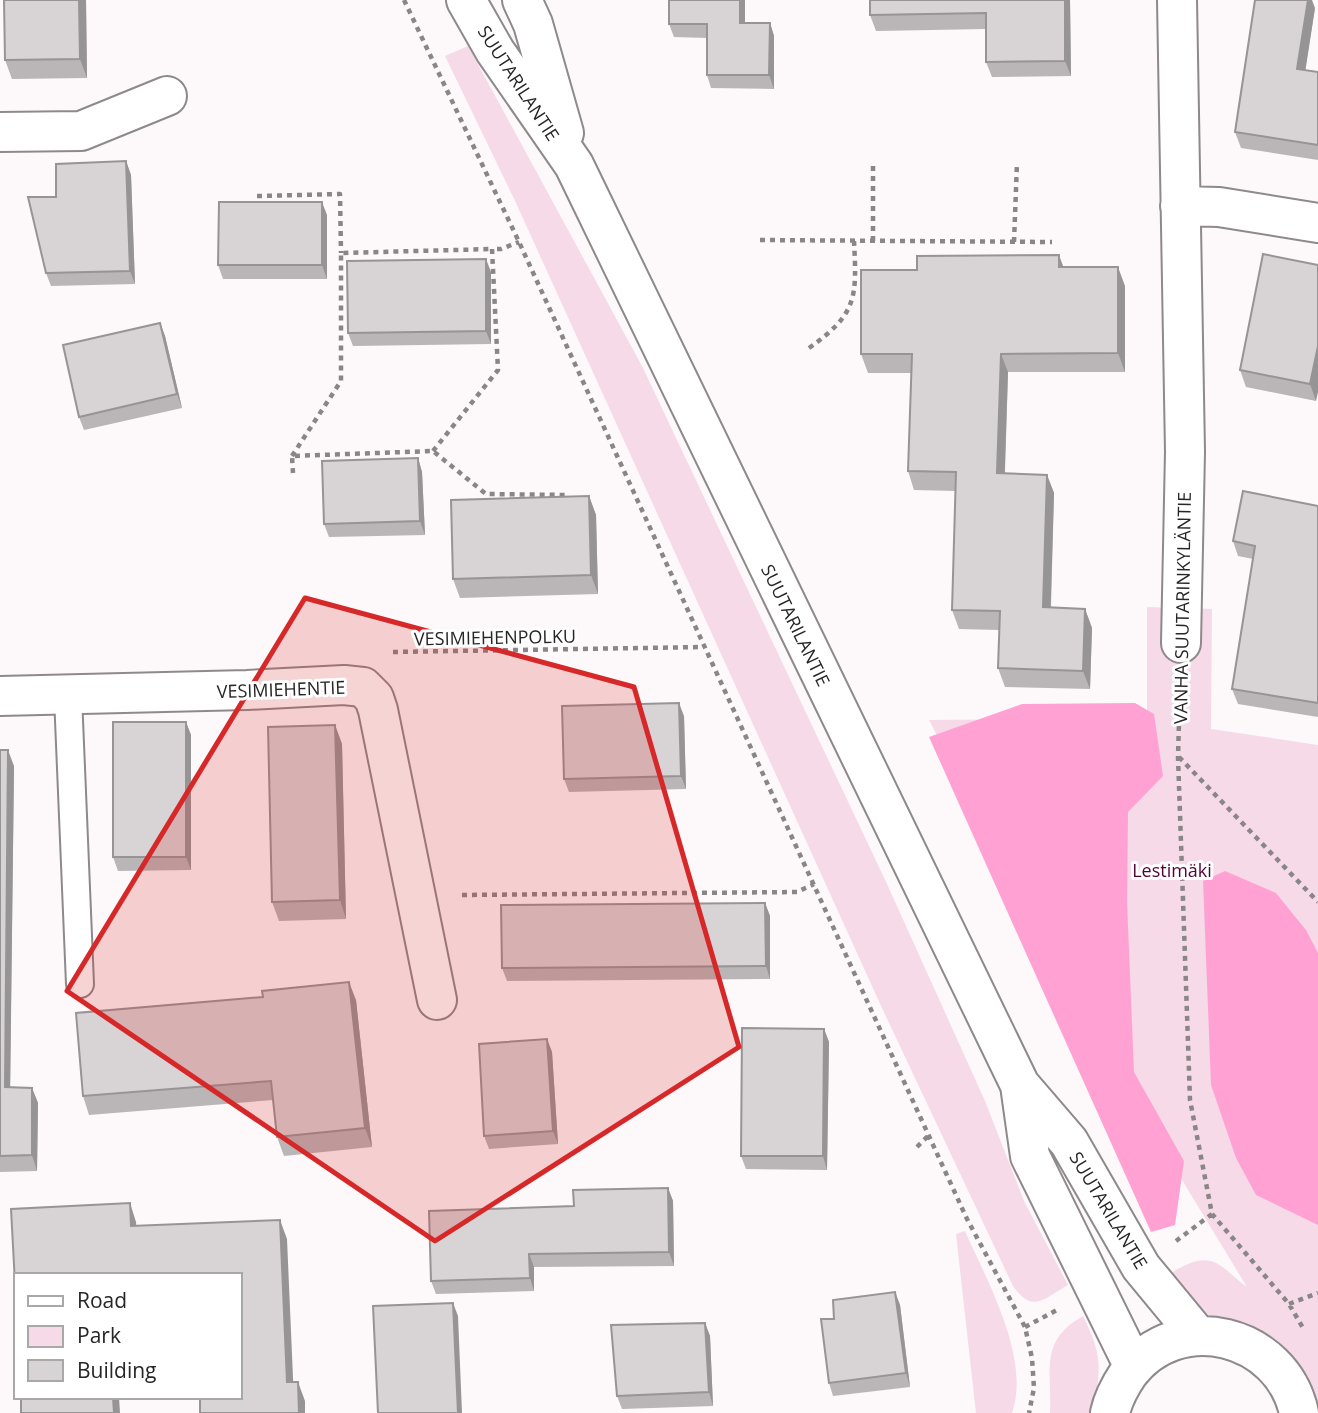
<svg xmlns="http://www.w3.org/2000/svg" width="1318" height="1413" font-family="'Open Sans',sans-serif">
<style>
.green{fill:#f6dae7}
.forest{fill:#ffa2d3}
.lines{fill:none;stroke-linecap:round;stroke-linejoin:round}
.service-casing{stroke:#8e898b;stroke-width:30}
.minor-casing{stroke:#8e898b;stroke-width:42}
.primary-casing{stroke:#8e898b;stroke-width:42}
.path{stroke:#898687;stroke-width:4.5;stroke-dasharray:5 5;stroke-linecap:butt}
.service{stroke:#fff;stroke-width:26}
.minor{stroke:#fff;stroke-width:38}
.primary{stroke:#fff;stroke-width:38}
.wall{fill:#bab5b7}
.shaded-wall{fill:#979495}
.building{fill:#d8d3d5;stroke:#979495;stroke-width:2}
.marked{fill:#d62828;fill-opacity:0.2;stroke:#d62828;stroke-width:5;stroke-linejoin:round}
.labels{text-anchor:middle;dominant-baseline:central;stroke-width:6;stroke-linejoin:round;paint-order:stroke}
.street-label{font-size:18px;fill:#272526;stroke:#fff}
.park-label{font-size:18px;fill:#530038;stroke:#fff}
</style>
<rect width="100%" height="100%" fill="#fdf8fa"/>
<path class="green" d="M468,46L642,366L887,884L985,1101L1024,1201L1068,1285C1043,1299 1033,1314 1013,1286L882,1008L516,203L445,56Z
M1147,607L1212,609L1211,729L1318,745V1404L1307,1379L1293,1360L1195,1311L1164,1277C1182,1267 1201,1252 1221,1266C1230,1272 1238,1281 1247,1287L1089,1027L929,720L1147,718Z
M965,1231C987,1281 1031,1358 1012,1413H976L956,1234Z
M1083,1316C1102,1354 1103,1372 1090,1413H1050C1052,1369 1039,1341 1083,1316Z"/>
<path class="forest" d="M1135,703L1154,714L1163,776L1128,812L1127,902L1134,1072L1184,1161L1175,1225L1151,1232L929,737L1022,704Z
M1225,871L1276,893L1306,930L1318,953V1225L1256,1195L1236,1158L1211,1085L1203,881Z"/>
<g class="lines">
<defs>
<path id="service" d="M68,696L80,984"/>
<path id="minor" d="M1177,0L1185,452L1181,643
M0,132L81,131L167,96
M1180,206L1219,207L1318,223
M0,696L247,690L344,685L363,687L374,698L378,710L437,1000"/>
<path id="primary" d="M466,0L495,51L574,165L1020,1085L1069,1142L1141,1267L1198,1336
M522,0L533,24L564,133
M1020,1085L1030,1156L1134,1367
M1110,1413C1113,1399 1120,1386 1128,1374C1178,1307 1282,1334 1299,1413"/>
</defs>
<use href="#service" class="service-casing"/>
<use href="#minor" class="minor-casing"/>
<use href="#primary" class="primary-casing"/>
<path class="path" d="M404,0L519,242L967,1219L1025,1327L1032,1358L1034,1388L1029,1413
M257,196L340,194L341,253
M760,240L1052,242
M873,241V163
M1014,242L1017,163
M809,348C857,314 857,298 854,241
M433,451L498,370L492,249H501L519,242
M292,456L341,381V253L492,249
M293,473L292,456L433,451L486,494L568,495
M393,652L703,647
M1180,686L1178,757L1190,1100L1212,1214L1289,1304L1303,1328
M1179,757L1318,902
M462,895L797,892L814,884
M917,1147L928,1136
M1176,1241L1212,1214
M1289,1304L1318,1293
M1025,1327L1057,1310"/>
<use href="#service" class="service"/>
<use href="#minor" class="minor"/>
<use href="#primary" class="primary"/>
</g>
<path class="wall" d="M4,0H86L87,78L12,79L5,60Z
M1070,0L1071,76L992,77L986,62V29L876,31L870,15Z
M1315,8L1305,70L1318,72V160L1241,148L1235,132Z
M770,23L774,36V89L711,88L707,75V38L674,37L669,24Z
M126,161L131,175L135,284L51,286L46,273L56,197Z
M327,215V279H223L218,265Z
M1318,265L1316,401L1246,387L1240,370Z
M1063,267L1125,286V372H1008L1005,473L1047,475L1054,493L1051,608L1085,609L1092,628L1090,689L1005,687L998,668L999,630L959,629L952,610L956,491L914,490L908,471L911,373H868L861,354L917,270Z
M491,272V344L353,346L348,333Z
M160,323L165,336L182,408L84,430L79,417Z
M418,458L422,472L425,535L329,537L324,524Z
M589,496L596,515L598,594L460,598L453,579Z
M1318,506V717L1238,704L1232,689L1253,559L1238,556L1233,541Z
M684,716L686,789L569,792L564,779Z
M186,722L191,735V870L118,871L113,857Z
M335,725L342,744L346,919L279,921L272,902Z
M0,750L14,766L10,1087L32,1088L38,1103L37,1171L0,1172Z
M765,903L770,916V979L507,981L502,968Z
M356,1000L372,1147L284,1156L277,1137L273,1100L89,1115L83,1096Z
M824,1029L829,1042L827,1170L746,1169L741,1156Z
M547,1039L552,1052L558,1144L489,1149L484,1136Z
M668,1188L673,1201L674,1266L534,1267V1291L436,1294L431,1281L574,1206Z
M895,1292L900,1305L910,1387L833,1396L829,1383L834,1319Z
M705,1323L710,1336L713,1406L622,1409L617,1396Z"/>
<path class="shaded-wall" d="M79,0H86L87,78L80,59Z
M740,0H745V36L740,23Z
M1065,0H1070L1071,76L1065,61Z
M1308,0H1312L1315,8L1303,86L1297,69Z
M770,23L774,36V89L769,75Z
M126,161L131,175L135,284L130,271Z
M322,202L327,215V279L322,265Z
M1059,255L1066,274L1059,267Z
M486,259L491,272V344L486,331Z
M1118,267L1125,286V372L1118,353Z
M160,323L165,336L182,408L177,394Z
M1318,346V392L1316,401L1310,384Z
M1001,354L1008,372L1004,492L997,473Z
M418,458L422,472L425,535L420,521Z
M1047,475L1054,493L1050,626L1043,607Z
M589,496L596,515L598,594L591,575Z
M1085,609L1092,628L1090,689L1083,671Z
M679,703L684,716L686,789L681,776Z
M186,722L191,735V870L186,857Z
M335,725L342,744L346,919L340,900Z
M8,750L14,766L10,1103L5,1087Z
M765,903L770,916V979L766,966Z
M349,982L356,1000L372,1147L365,1128Z
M824,1029L829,1042L827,1170L823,1156Z
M547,1039L552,1052L558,1144L553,1131Z
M32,1088L38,1103L37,1171L32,1155Z
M668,1188L673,1201L674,1266L669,1252Z
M130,1203L136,1222L138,1245L131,1226Z
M280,1220L287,1239L294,1401L287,1382Z
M529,1254L534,1267V1291L530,1278Z
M895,1292L900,1305L910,1387L906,1373Z
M453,1303L458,1316L462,1413H458Z
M705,1323L710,1336L713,1406L709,1392Z
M298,1382L305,1401V1413H299Z
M113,1397H119L120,1413H114Z"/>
<path class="building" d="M4,0H79L80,59L5,60Z
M669,0H740V23H770L769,75H707V24H669Z
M870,0H1065V61L986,62V13L870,15Z
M1255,0H1308L1297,69L1318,72V145L1235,132Z
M126,161L130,271L46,273L28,197H56V164Z
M219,202H322V265H218Z
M1263,254L1318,265V346L1310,384L1240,370Z
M1059,255V267H1118V353L1001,354L997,473L1047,475L1043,607L1085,609L1083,671L998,668L1000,611L952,610L956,472L908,471L912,354H861V270H917V256Z
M486,259V331L348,333L347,261Z
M160,323L177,394L79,417L63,345Z
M418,458L420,521L324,524L322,461Z
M1243,491L1318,506V703L1232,689L1255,546L1233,541Z
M589,496L591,575L453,579L451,500Z
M679,703L681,776L564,779L562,706Z
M113,722H186V857H113Z
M335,725L340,900L272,902L268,727Z
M0,750H8L5,1087L32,1088V1155L0,1156Z
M765,903L766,966L502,968L501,905Z
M349,982L365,1128L277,1137L271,1081L83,1096L76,1013L263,997L262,991Z
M742,1028L824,1029L823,1156H741Z
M547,1039L553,1131L484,1136L479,1044Z
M668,1188L669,1252L529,1254L530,1278L431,1281L429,1211L574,1206L573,1190Z
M130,1203L131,1226L280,1220L287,1382H298L299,1413H200V1397H240V1275H16V1302L11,1209Z
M895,1292L906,1373L829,1383L821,1319H834L833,1300Z
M453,1303L458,1413H378L373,1306Z
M705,1323L709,1392L617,1396L611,1325Z
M21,1397H113L114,1413H21Z"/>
<path class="marked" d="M305,598L634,687L739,1047L435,1241L67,991Z"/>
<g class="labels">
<g class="street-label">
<text transform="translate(519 83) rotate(57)">SUUTARILANTIE</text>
<text transform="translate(1182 608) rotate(-89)">VANHA SUUTARINKYLÄNTIE</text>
<text transform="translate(796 625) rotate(64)">SUUTARILANTIE</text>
<text transform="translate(495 637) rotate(-1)">VESIMIEHENPOLKU</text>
<text transform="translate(281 689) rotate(-2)">VESIMIEHENTIE</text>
<text transform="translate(1109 1210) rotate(59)">SUUTARILANTIE</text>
</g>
<g class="park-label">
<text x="1172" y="870">Lestimäki</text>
</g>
</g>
<rect x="14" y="1273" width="228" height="126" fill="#ffffff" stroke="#a9a8a8" stroke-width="2"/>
<rect x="28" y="1296" width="35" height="10" fill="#ffffff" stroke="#a9a8a8" stroke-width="2"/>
<text x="77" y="1308" font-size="21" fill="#272526">Road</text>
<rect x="28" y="1326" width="35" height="21" fill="#f6dae7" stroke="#a9a8a8" stroke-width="2"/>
<text x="77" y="1343" font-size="21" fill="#272526">Park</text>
<rect x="28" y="1360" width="35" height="21" fill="#d8d3d5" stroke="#a9a8a8" stroke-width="2"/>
<text x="77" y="1378" font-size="21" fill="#272526">Building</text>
</svg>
